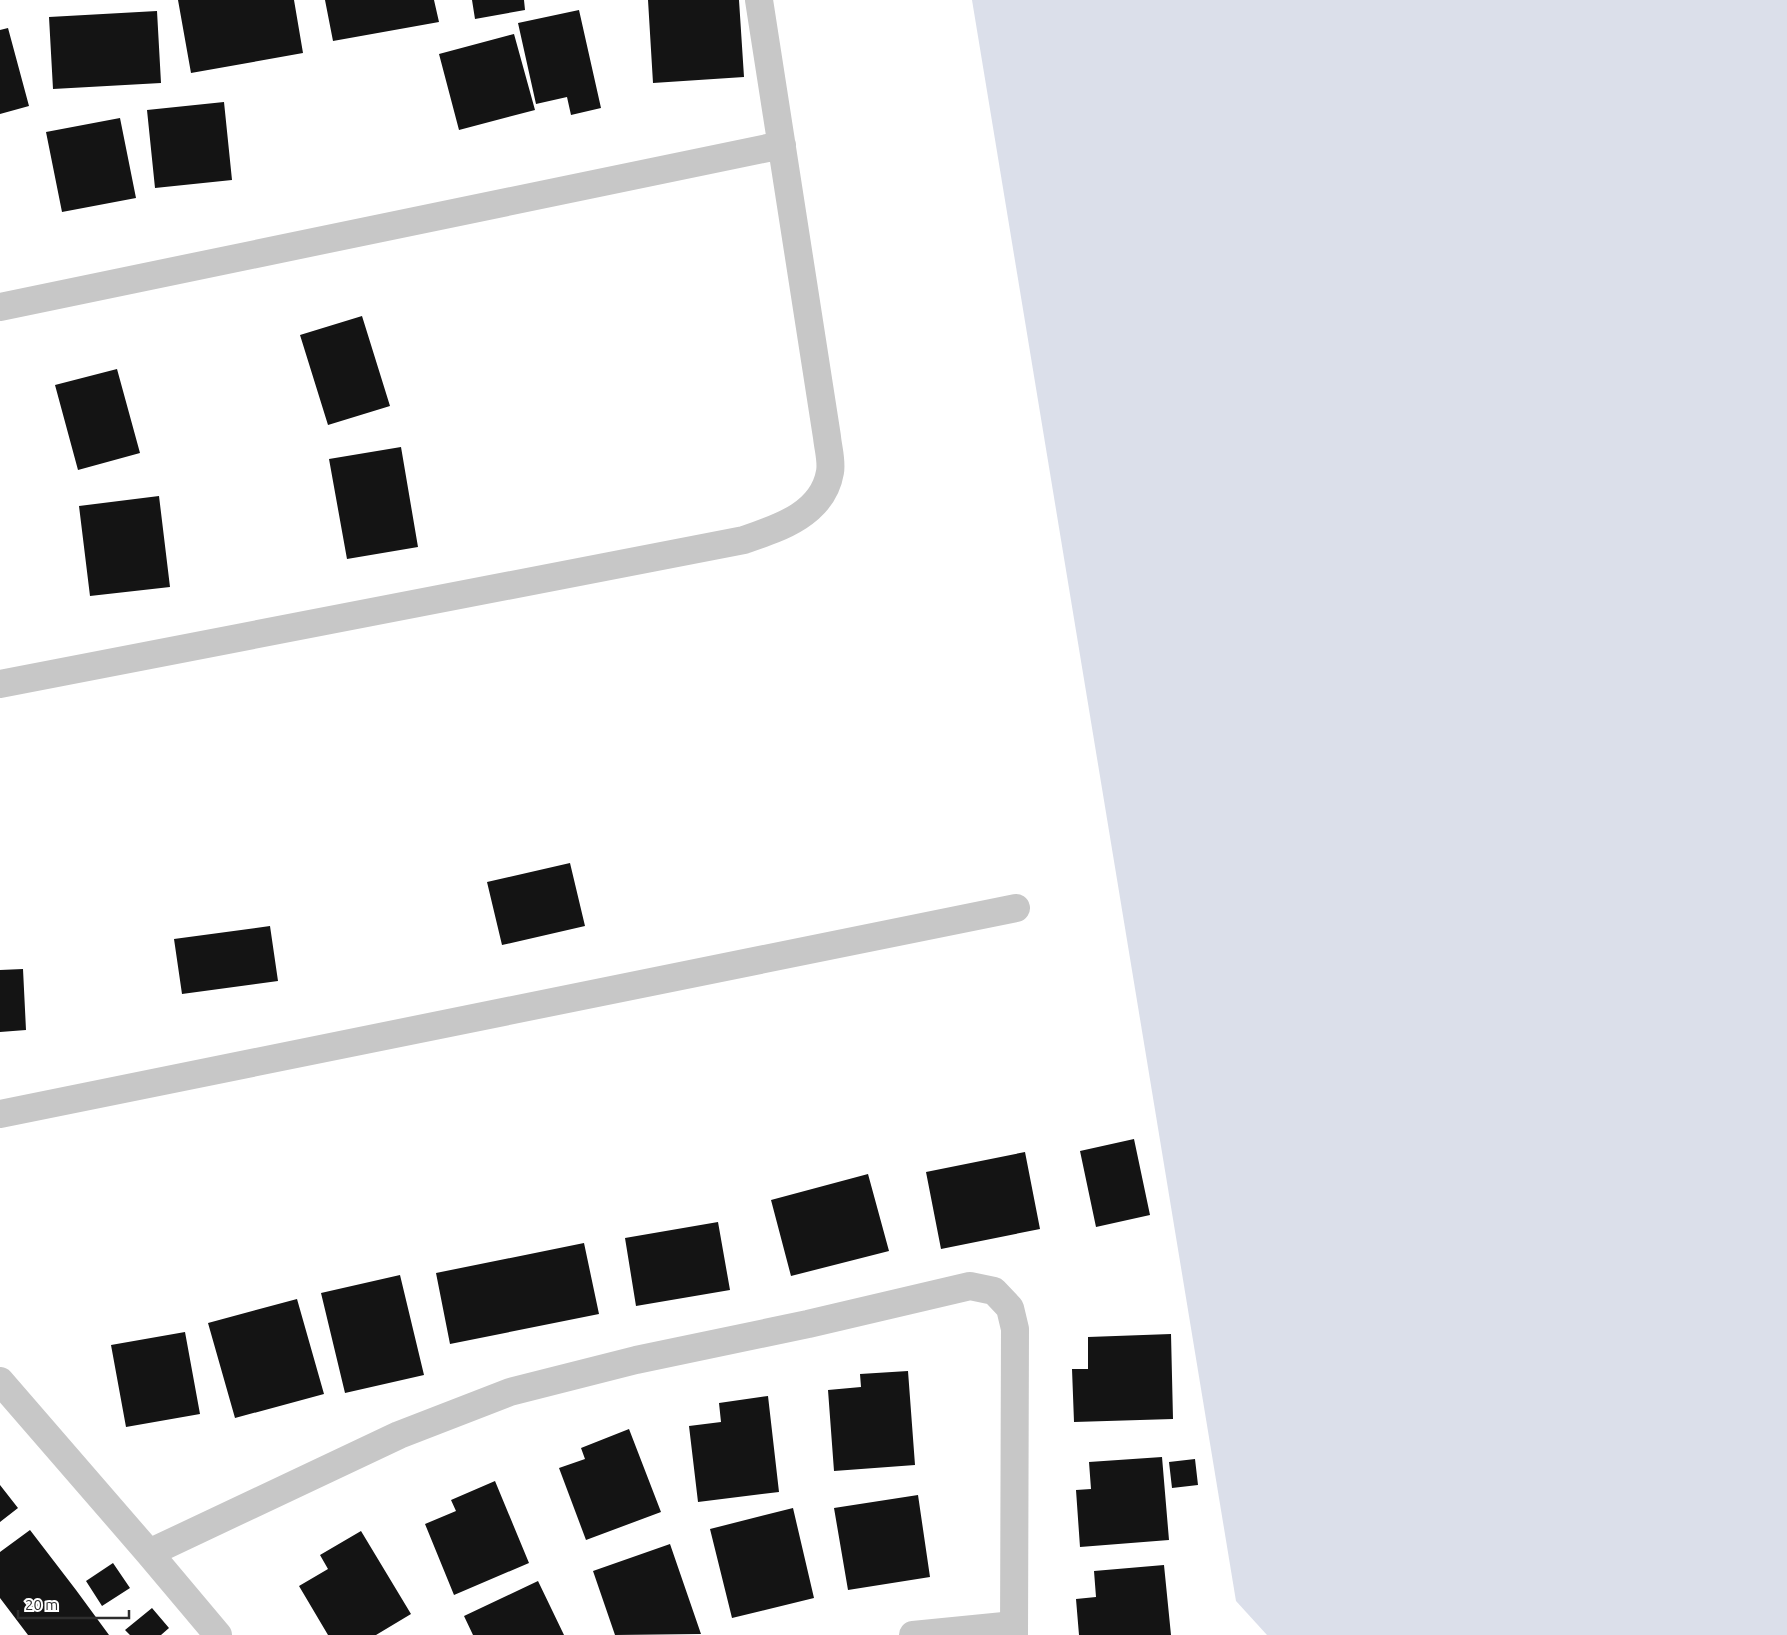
<svg xmlns="http://www.w3.org/2000/svg" width="1787" height="1635" font-family="Ubuntu,sans-serif">
<style>
.green{fill:#dbdfea}
.building{fill:#141414}
.lines{fill:none;stroke-linecap:round;stroke-linejoin:round}
.street{stroke:#c7c7c7;stroke-width:28}
</style>
<rect width="100%" height="100%" fill="#fff"/>
<path class="green" d="M972,0H1787V1635H1267L1236,1601Z"/>
<path class="building" d="M178,0H294L303,53L191,73Z
M325,0H434L439,22L333,41Z
M472,0H524L525,10L475,19Z
M648,0H739L744,77L653,83Z
M579,10L601,108L571,115L567,97L536,104L518,23Z
M157,11L161,83L53,89L49,17Z
M8,28L29,106L0,114V30Z
M514,34L535,110L459,130L439,54Z
M224,102L232,180L155,188L147,110Z
M120,118L136,198L62,212L46,132Z
M362,316L390,406L328,425L300,335Z
M117,369L140,453L78,470L55,385Z
M401,447L418,547L347,559L329,459Z
M159,496L170,587L90,596L79,506Z
M570,863L585,926L502,945L487,882Z
M270,926L278,981L182,994L174,939Z
M23,969L26,1030L0,1032V970Z
M1134,1139L1150,1215L1096,1227L1080,1151Z
M1025,1152L1040,1229L941,1249L926,1172Z
M868,1174L889,1251L791,1276L771,1200Z
M718,1222L730,1290L636,1306L625,1238Z
M584,1243L599,1314L450,1344L436,1273Z
M400,1275L424,1375L345,1393L321,1293Z
M297,1299L324,1394L235,1418L208,1323Z
M185,1332L200,1414L126,1427L111,1345Z
M1171,1334L1173,1419L1074,1422L1072,1369H1088V1337Z
M908,1371L915,1465L834,1471L828,1390L861,1387L860,1374Z
M768,1396L779,1492L698,1502L689,1426L721,1422L719,1403Z
M629,1429L661,1512L586,1540L559,1468L585,1459L581,1448Z
M1162,1457L1169,1540L1080,1547L1076,1490L1091,1489L1089,1462Z
M1195,1459L1198,1485L1172,1488L1169,1462Z
M495,1481L529,1563L454,1595L425,1524L456,1511L451,1500Z
M0,1485L18,1508L0,1522Z
M918,1495L930,1577L848,1590L834,1508Z
M793,1508L814,1598L732,1618L710,1529Z
M30,1530L76,1590L109,1635H28L0,1598V1552Z
M361,1531L411,1614L376,1635H328L299,1586L328,1569L320,1555Z
M670,1544L701,1634L615,1635L593,1571Z
M113,1563L130,1588L102,1606L86,1581Z
M1164,1565L1171,1635H1079L1076,1599L1096,1597L1094,1571Z
M538,1581L564,1635H473L464,1616Z
M152,1608L169,1628L161,1635H130L125,1630Z"/>
<g class="lines">
<path class="street" d="M0,307L782,145
M0,684L744,540C779,528 823,514 830,472C832,461 828,448 827,437L759,0
M0,1114L1016,908
M0,1381L149,1553L218,1635
M149,1553L399,1435L510,1392L636,1360L808,1324L970,1286L994,1291L1010,1308L1015,1329L1014,1635
M913,1635L1014,1625"/>
</g>
<path d="M18 1610v8h111v-8" fill="none" stroke="#2d2d2d" stroke-width="2.5"/>
<text x="25" y="1610" font-size="15" fill="#2d2d2d" stroke="#ffffff" stroke-width="4" paint-order="stroke">20 m</text>
</svg>
